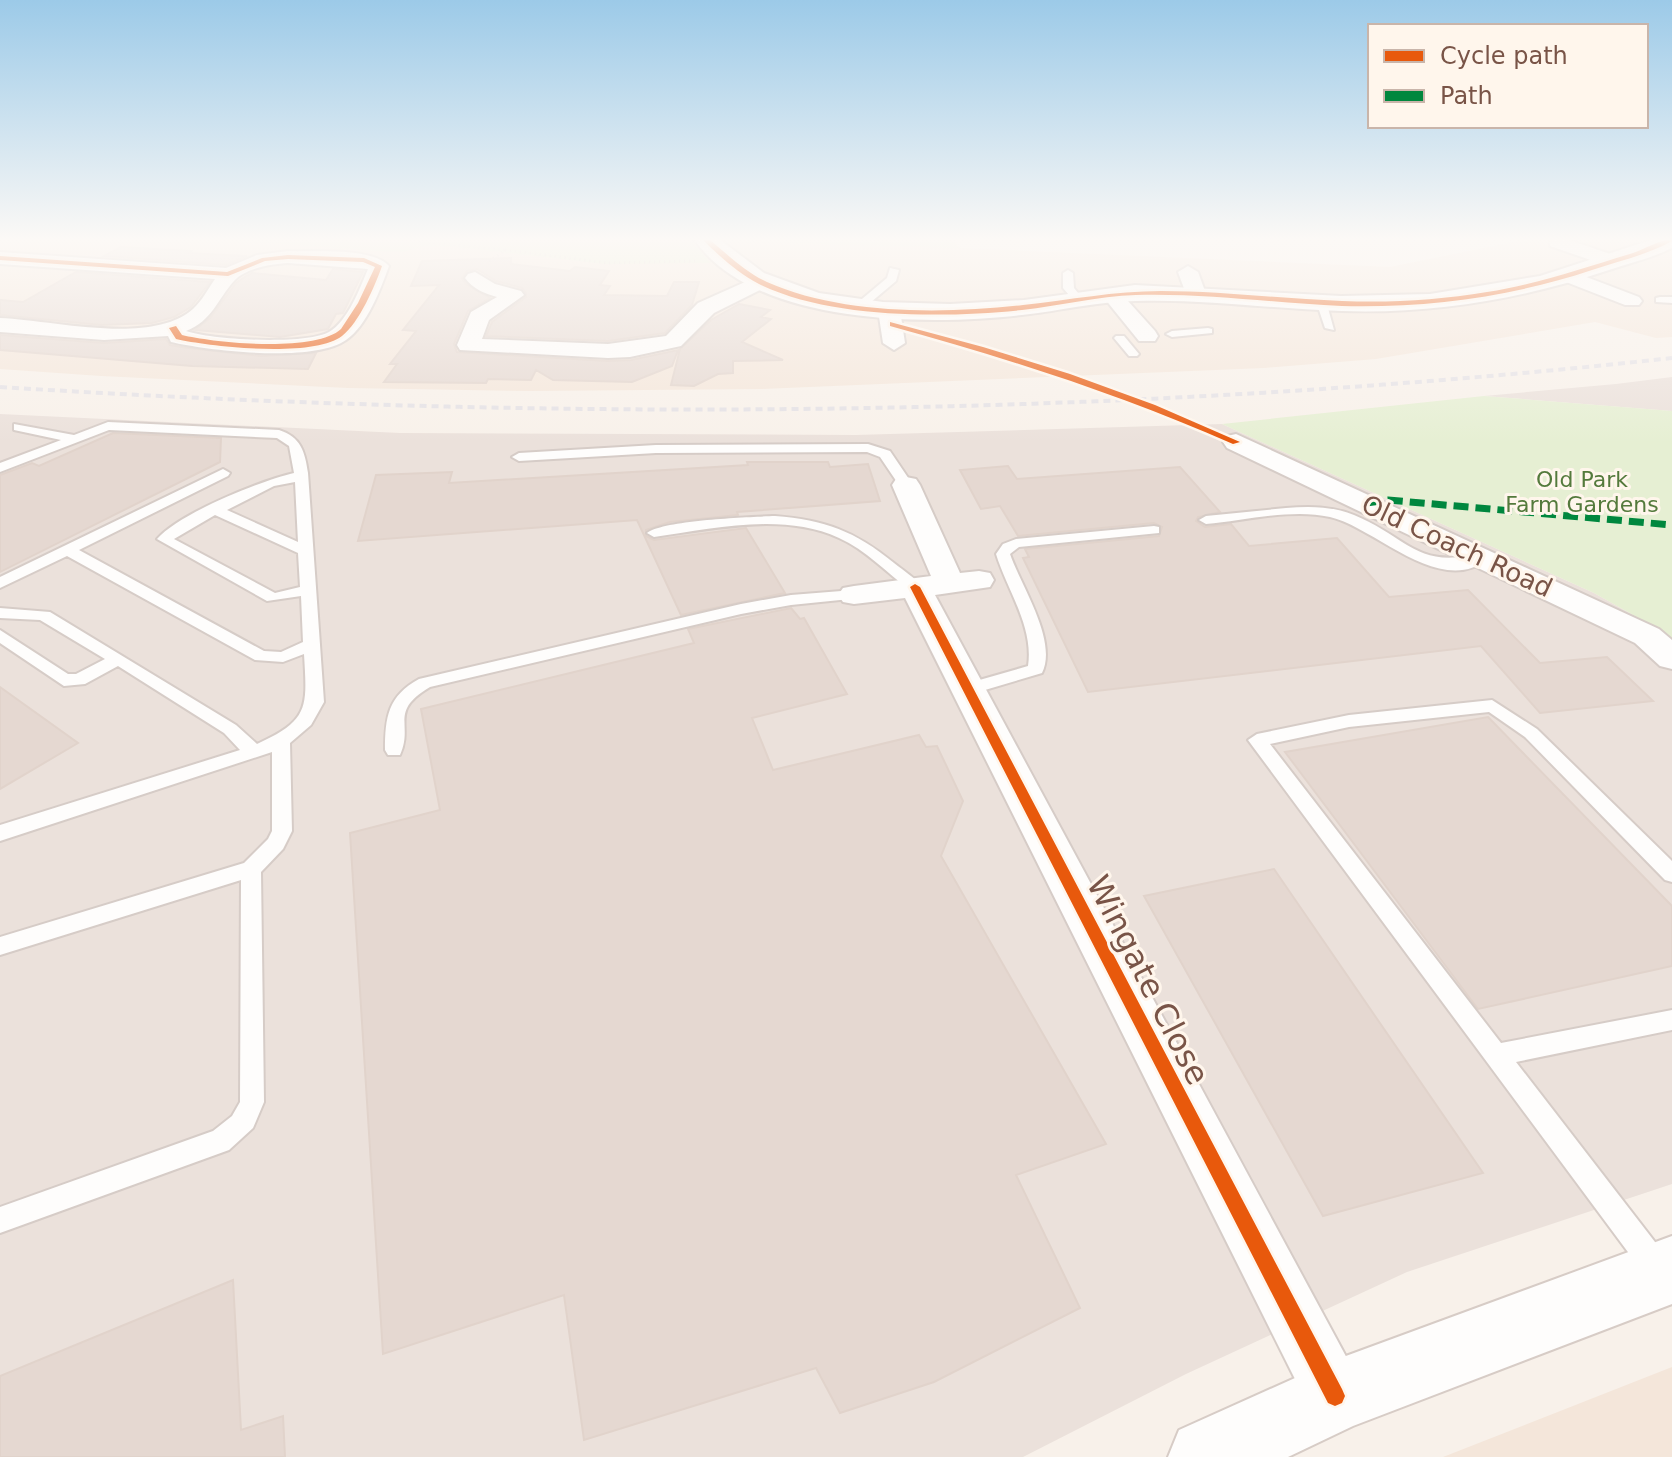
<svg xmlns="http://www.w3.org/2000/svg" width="1672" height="1457" font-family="'DejaVu Sans',sans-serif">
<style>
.residential{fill:#f4e6da}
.industrial{fill:#ebe1db}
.green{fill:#e6efd3}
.building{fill:#e5d8d1;stroke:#e1d3cb;stroke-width:2}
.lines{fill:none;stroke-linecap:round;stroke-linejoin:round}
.lane-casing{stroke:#d6ccc7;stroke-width:4}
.street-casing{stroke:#d6ccc7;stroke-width:4}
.secondary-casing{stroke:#d7ccc6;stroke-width:4}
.path{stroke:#dbd0cc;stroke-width:3;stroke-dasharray:1 4;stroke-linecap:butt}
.lane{fill:#fefdfc;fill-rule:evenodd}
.street{fill:#fefdfc;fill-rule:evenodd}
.secondary{fill:#fefdfc;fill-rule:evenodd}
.rail{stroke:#e4e1e5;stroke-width:4;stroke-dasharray:7 5;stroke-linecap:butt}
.quiet{stroke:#00873e;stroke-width:7;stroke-dasharray:15 7;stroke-linecap:butt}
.cycleway-casing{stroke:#fff6ec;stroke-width:5}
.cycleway{fill:#e8590c;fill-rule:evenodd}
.labels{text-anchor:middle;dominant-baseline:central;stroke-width:6;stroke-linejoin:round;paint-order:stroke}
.far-park-label{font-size:22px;fill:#547a3c;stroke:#fff6ec}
.street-label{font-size:26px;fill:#795447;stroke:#fff6ec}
.near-street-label{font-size:32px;fill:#795447;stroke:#fff6ec}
</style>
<rect width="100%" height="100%" fill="#f8f1ea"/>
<path class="residential" d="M0,239H951L960,248L1390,267L1518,241L1516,239H1672V337L1656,338L1595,322L1376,359L1264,368L762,389L530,391L348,388L101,376L0,369Z
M1672,1367V1457H1443Z"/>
<path class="industrial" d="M1672,377V411L1484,396L1616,384Z
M0,414L400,433L856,435L1222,424L1594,593L1660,630L1672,641V1184L1407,1272L1186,1374L1023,1457H0Z"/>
<path class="green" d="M216,239H689L711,263L605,264L456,247L425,246L403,252L378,251Z
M786,239H951L960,248L791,243Z
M1484,396L1672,411V641L1660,630L1594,593L1222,424Z"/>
<path class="building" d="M121,247L191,251L188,253L247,256L226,265L104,256Z
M511,258V264L570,271L575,267L609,271L600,285L610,286L604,295L667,296L674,282H699L692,305L665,333L608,341L486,336L492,322L526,297V293L522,288L496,281L477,269L467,271L462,278L466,284L490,298L468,311L454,344L457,352L608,361L631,360L678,350L672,366L632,382L553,380L536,370L531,380L488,379L486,383L384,382L397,364H390L416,331L403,330L439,285L411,286L422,261Z
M333,269L363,272L343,313L336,314L328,329L280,337L195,330L210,318L236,283L246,276L252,273L326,280Z
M76,272L210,282L191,307L174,317L152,323L101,325L0,315V300L23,302Z
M739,304L770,310L761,317L771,319L742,342L783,360L733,361V373L718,374L694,386L671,385L680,349L711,320Z
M0,335L104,343L166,339L170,345L188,348L261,356L316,353L308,369L192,366L0,350Z
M113,433L221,438L220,462L0,572V475L32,463L39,466Z
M747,462H828L830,467L868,464L880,501L737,512L738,515L670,522L646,530V536L654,540L746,528L785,593L681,615L637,520L358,541L376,475L452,472L449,483L748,465Z
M1008,466L1017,479L1180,467L1220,512L1198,517L1196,521L1205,527L1231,524L1249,546L1337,538L1389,597L1468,590L1540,663L1607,657L1653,701L1540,713L1481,646L1088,692L1023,558L1029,557L1025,549L1159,536L1162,527L1154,523L1018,536L1000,506L981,509L960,470Z
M791,608L800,619L804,618L847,694L752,718L773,770L919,735L926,747L937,746L963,801L941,856L1106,1144L1016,1175L1080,1308L934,1382L840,1413L816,1368L584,1440L564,1295L383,1354L350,833L440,810L421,709L694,643L688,629Z
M0,687L78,743L0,789Z
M1488,717L1672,906V966L1478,1009L1285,752Z
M1274,869L1483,1173L1323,1216L1144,896Z
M233,1280L241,1430L283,1416L285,1457H0V1376Z"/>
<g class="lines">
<defs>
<path id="lane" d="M890,268L899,270L896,281L864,308H856V304L887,278Z
M1068,270L1073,273L1074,288L1083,299L1082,301H1074L1063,288V273Z
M1660,297H1672V303L1656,302V298Z
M1321,298L1326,301L1334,330L1325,328L1316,301Z
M1208,328L1212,329V333L1172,337L1166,334L1172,331Z
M1116,336H1124L1139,354L1137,356H1129L1114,338Z
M108,422L279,430C301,437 305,452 308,473L324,702L311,725L290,743L292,831L283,849L261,872L264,1102L253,1128L229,1150L0,1233V1207L213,1131L232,1116L240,1102L241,880L0,955V937L244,863L268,839L272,831V752L0,841V825L240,750L224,733L118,666L85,684L64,686L0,643V630L68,674H76L105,659L40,620L0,618V608L50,612L236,725L257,744C310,720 307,707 304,654L283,662L255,660L67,556L0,588V577L223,469L230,473L228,476L79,550L264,651L281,652L303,642L301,596L267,601L157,539C180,513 260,481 294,473L289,446L277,438L109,430L0,472V463L61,440L14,430V424L74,435ZM295,482L298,542L227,510L274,486ZM215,515L298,553L300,587L275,593L174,539Z
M868,444L890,451L913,485L911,488H901L880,457L867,452L656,453L519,461L512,457L519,453L656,445Z
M1286,508C1309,506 1332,506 1354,515C1408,537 1416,570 1481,553L1489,558C1441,599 1375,527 1330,517C1291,508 1245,521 1206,524L1199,520L1206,516Z
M775,516C825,520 855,531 894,563C904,571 915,578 923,587L920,590H910C887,573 866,550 839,538C782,512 713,529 654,537L647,533C663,520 750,517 775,516Z
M1154,526L1159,527V533L1019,547L1010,554C1021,586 1058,641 1042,673L968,695L962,693L959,689L962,685L1028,666C1034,627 1007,590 996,554L1003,544L1016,539Z
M854,590L862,595L860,598L791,605L741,614L430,687C388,712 414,724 400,755H388L385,750C385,717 388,696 419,679L741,604L791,595Z
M1492,700L1537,729L1672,861V882L1665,880L1525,737L1489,712L1349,727L1270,744L1501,1043L1672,1010V1030L1516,1062L1665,1255L1669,1265L1665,1275L1655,1279L1645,1275L1248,740L1257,734L1349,715Z"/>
<path id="street" d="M1550,239H1566L1619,257L1622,261L1619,265H1605L1550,246Z
M288,251C313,252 372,247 389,266C381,288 367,326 346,340C313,363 210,351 171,342L168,336L104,340L0,332V318C53,320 151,346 193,309C202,301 208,289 215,279L0,264V252L226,268L257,255ZM288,263L368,269C360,288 348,321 329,332C306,345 211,340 186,331C212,321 217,300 234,281C245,268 272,264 288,263Z
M1188,266L1198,272L1206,294L1203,298L1196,300L1186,294L1178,272Z
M1568,270L1639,297L1642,301L1639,305H1625L1561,280L1558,276L1561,272Z
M475,272L495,284L521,291L524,295L489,320L482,339L608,344L666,336L698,303L754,278H768L771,282L768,286L714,313L681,346L630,357L608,358L460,350L457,345L471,312L497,297C484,293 473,289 465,278L468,274Z
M1112,289L1119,291L1155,331L1158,336L1155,341H1139L1105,299L1102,295L1105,291Z
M889,304L900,310L905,343L894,350L883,343L878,310Z
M1236,434L1659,629L1672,640V669L1660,666L1635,643L1227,448L1223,442L1227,436Z
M906,477L916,479L920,485L960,573L979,571L990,573L994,580L990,587L935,595L1356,1375L1365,1396L1356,1417L1335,1426L1314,1417L905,598L854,604L843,602L838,595L843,588L854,586L931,576L892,485L896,479Z"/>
<path id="secondary" d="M694,239H719L764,273L819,293L883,302L950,304L1024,300L1135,285L1341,296L1430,294L1540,276L1654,239H1672V248C1652,258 1630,263 1609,270C1522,299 1434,314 1342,311C1273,309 1205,299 1136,301C1098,301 1060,311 1022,315C929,326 753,326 694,239Z
M1672,1236V1304L1353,1426L1288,1457H1168L1179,1430L1335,1360Z"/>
</defs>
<use href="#lane" class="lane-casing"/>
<use href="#street" class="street-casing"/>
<use href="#secondary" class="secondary-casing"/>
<path class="path" d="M394,239L505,250L488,262
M814,239H833
M748,242L765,239
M505,250L608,263L695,261"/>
<use href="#lane" class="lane"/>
<use href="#street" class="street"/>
<use href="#secondary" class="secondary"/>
<path class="rail" d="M0,387C556,422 1118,419 1672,358"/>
<path class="quiet" d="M1366,503L1388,500L1672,525"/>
<defs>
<path id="cycleway" d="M702,239H709C727,254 745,272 767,282C841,315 943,314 1023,305C1070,300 1114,291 1161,291C1222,291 1282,299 1342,301C1391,303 1439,300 1487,292C1537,284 1584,268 1633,253C1645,249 1659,240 1672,239V241C1647,255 1619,261 1592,270C1511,297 1427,308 1342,306C1273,303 1205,293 1136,295C1097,296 1060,306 1022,310C943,318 831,319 759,284C738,273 718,255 702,239Z
M288,255L364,258L382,266C375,286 359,323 342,336C314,358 211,347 176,339L169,328L176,326L182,335C215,343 315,353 341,329L358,303L375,267L363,262L288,259L265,261L228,276L0,260V256L227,272L262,258Z
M890,322L983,347L1070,374L1155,405L1240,442L1233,444C1122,395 1007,358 890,326Z
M915,584L920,587L1342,1389L1345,1396L1342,1403L1335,1406L1328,1403L910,587Z"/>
</defs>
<use href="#cycleway" class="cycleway-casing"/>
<use href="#cycleway" class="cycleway"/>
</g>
<linearGradient id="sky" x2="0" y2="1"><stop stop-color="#9ccae8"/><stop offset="0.54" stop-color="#fcf9f6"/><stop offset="1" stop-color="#fcf9f6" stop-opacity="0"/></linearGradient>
<rect width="1672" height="443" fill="url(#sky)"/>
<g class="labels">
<g class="far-park-label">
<text x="1582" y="479">Old Park<tspan x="1582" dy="25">Farm Gardens</tspan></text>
</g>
<g class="street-label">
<text transform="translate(1457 546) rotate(25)">Old Coach Road</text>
</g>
<g class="near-street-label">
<text transform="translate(1148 980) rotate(63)">Wingate Close</text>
</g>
</g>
<rect x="1368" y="24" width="280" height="104" fill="#fff6ec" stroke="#c9b5aa" stroke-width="2"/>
<rect x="1384" y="50" width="40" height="12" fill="#e8590c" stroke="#c9b5aa" stroke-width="2"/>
<text x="1440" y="64" font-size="24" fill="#795447">Cycle path</text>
<rect x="1384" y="90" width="40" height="12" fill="#00873e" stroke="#c9b5aa" stroke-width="2"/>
<text x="1440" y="104" font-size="24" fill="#795447">Path</text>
</svg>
